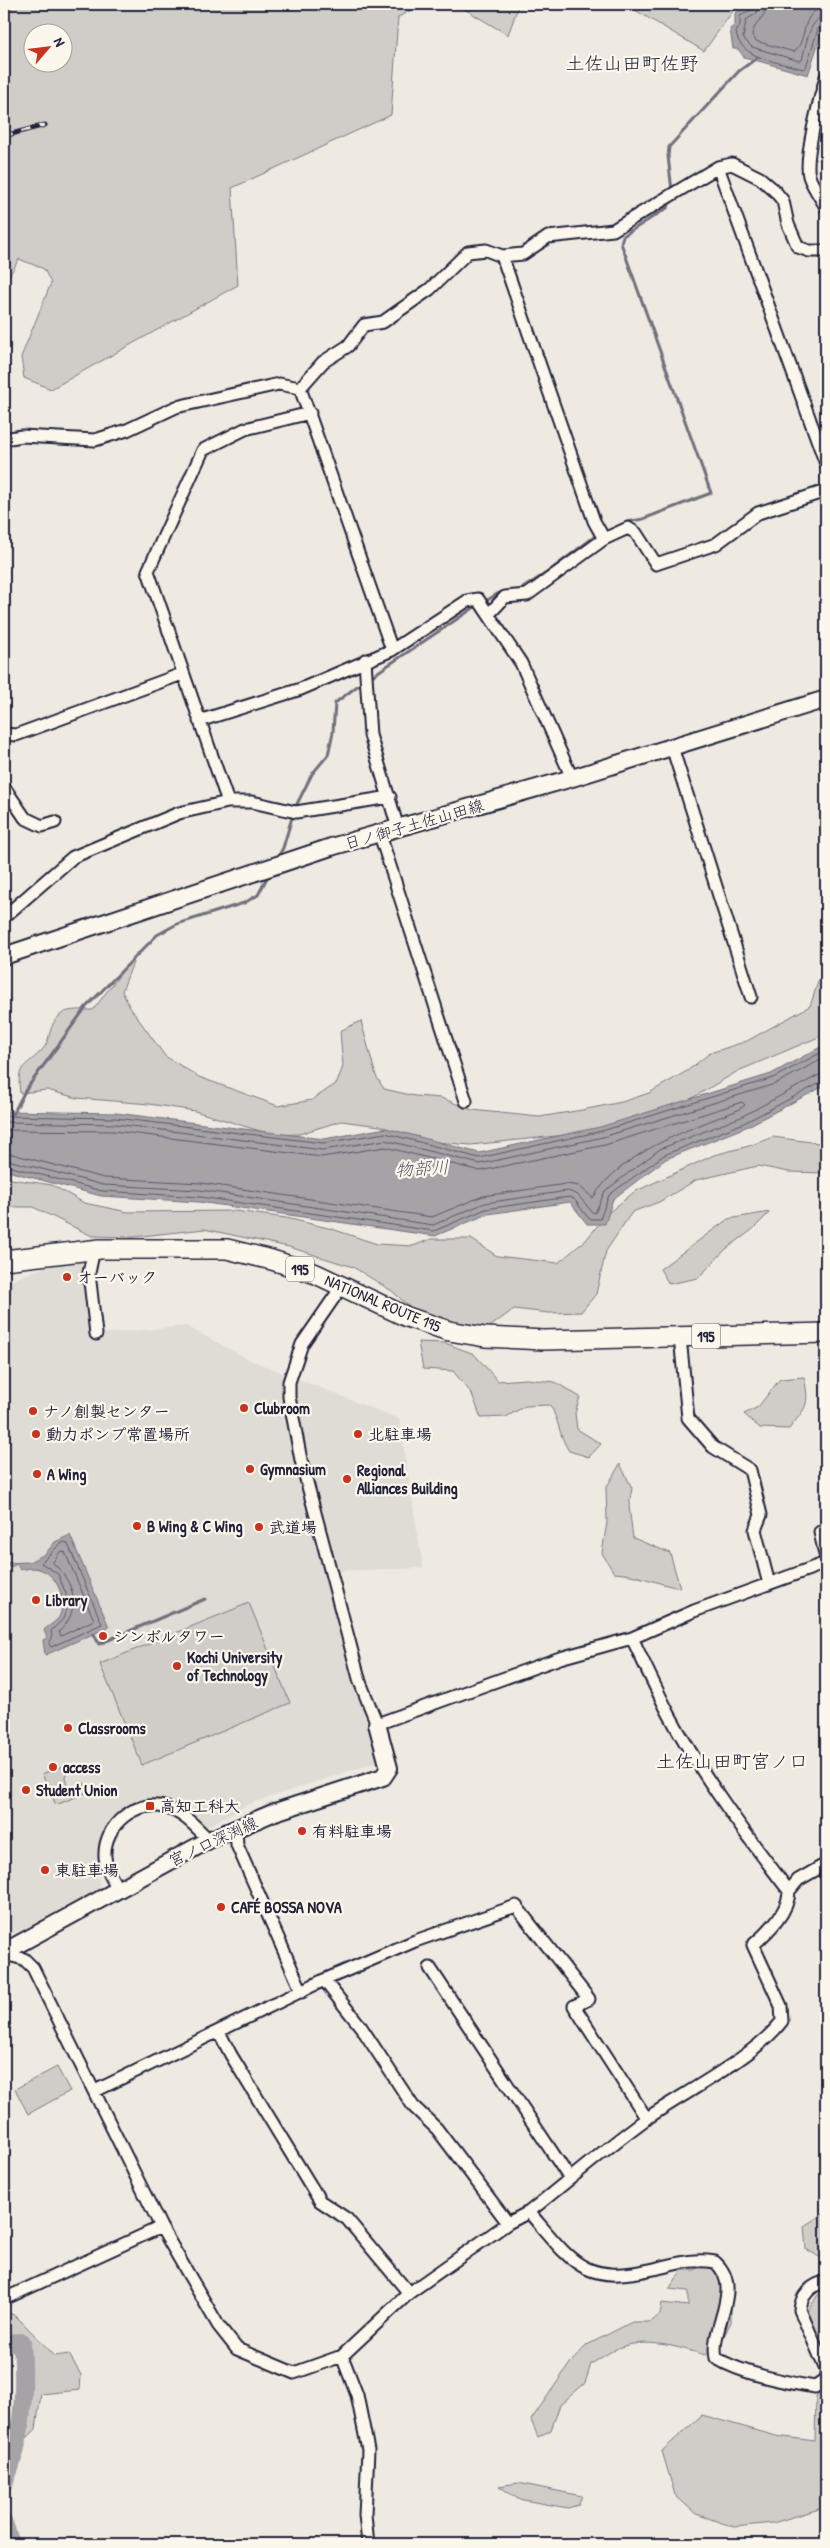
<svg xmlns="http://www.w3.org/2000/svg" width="830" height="2548" font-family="'Patrick Hand','Klee One',sans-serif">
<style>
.built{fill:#dfdbd5}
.green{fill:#d0cdc9;stroke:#797882;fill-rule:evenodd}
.water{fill:#a6a3a7;stroke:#716f7c}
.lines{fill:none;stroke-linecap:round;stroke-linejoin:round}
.shore{stroke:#575666;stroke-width:1}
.stream{stroke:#716f7c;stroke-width:3}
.river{stroke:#a6a3a7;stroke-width:18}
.minor-casing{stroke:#22223b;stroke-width:15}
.secondary-casing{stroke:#22223b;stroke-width:20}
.trunk-casing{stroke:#22223b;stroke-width:22}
.minor{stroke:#fbf7ec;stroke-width:11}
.secondary{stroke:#fbf7ec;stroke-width:16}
.trunk{stroke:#fbf7ec;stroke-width:19}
.rail-casing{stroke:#22223b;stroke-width:5}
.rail{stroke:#fbf7ec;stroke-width:3;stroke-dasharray:9;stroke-linecap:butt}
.poi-dot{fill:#c8321e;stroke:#fbf7ec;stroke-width:2}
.labels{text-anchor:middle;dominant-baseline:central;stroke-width:4.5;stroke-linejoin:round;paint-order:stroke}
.shield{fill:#fbf7ec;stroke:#636270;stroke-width:1}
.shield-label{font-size:15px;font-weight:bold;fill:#22223b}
.street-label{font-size:16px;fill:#22223b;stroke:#fbf7ec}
.poi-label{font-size:16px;font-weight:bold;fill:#22223b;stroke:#fbf7ec;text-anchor:start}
.water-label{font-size:18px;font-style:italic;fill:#575666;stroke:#fbf7ec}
.quarter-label{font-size:19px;fill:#22223b;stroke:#fbf7ec}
</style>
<rect width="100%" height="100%" fill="#eeeae2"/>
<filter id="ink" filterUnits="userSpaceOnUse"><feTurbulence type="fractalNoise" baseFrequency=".02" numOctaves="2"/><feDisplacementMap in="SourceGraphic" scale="10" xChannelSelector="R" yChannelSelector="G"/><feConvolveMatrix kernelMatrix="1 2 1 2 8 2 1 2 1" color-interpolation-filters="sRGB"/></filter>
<g filter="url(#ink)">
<path class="built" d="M87,1256L100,1334L186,1326L250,1360L399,1419L423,1568L325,1571L377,1762L246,1805L203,1829L172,1805L142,1801L107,1826L96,1871L101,1888L4,1939V1283L50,1265Z"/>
<path class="green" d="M4,4H424L398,17L391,115L232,188L238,285L51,389L24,378L21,357L51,283L44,269L19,259L4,285ZM32,32H62V62H32Z
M456,4H519L508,35Z
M625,4H738L704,51Z
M137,952L122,991L129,1006L165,1056L199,1077L278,1106L312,1100L337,1083L343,1066L340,1031L361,1021L376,1076L384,1089L415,1096L441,1098L472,1110L539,1117L582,1110L622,1102L649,1093L687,1071L710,1053L747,1041L810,1006L826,958V1034L738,1071L665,1114L575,1134L471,1145L424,1141L380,1126L341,1121L299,1134L273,1135L195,1111L149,1104L77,1098L47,1090L20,1093C16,1063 26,1068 43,1049C52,1038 47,1024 63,1013C69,1009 85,1010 93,1010Z
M773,1137L818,1143L826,1140V1173L789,1172L758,1166L696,1180L659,1202L632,1212L606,1251L596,1294L581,1312L549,1313L514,1309L487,1329L420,1316L392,1291L353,1267L289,1247L204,1229L134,1237L92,1236L33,1207H4V1178L52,1185L84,1203L128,1212L235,1211L286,1218L332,1229L377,1244L413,1246L431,1239H471L497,1256L558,1263L586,1240L607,1214L634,1192L714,1155L749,1146Z
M770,1212L752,1230L726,1249L698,1278L669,1284L660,1269L728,1219Z
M418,1342L445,1343L474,1354L498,1381L526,1379L555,1382L580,1397L575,1413L577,1429L601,1444L589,1457L569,1451C559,1436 559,1420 550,1405L525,1406L506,1417L481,1418L472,1394L453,1371L423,1369Z
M804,1377C810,1406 807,1406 789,1429L760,1428L744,1414L758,1407L780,1379Z
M620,1464L632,1488L629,1506L633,1538L670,1553L680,1588C657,1584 638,1574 614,1573L602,1553L607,1522L606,1488Z
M249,1603L290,1703L142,1765L100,1664Z
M66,1765L68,1769L65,1777L68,1789C76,1791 78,1790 84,1783L88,1792L56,1805L42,1774Z
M57,2067L70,2091L28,2114L15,2089Z
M826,2212V2261L806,2249L804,2226Z
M710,2258L731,2286V2322L720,2344L705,2355C678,2347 646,2337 618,2348C609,2352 600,2359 591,2364L585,2383L560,2405L551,2430L538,2437L531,2420L571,2362L587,2345L632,2322H649L660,2315L662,2303L688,2306V2291L669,2289L682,2270H695Z
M826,2288V2353L802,2321L817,2296Z
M4,2311L16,2316L55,2356L69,2354L81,2375L80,2390L41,2394L36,2429L16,2449L4,2473V2441L19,2405L23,2379V2357L16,2342H4Z
M826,2378V2507L773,2523L734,2527L696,2514L675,2495L662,2451L702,2415L776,2436L815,2441L816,2397Z
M518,2483L582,2496L578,2505L568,2508L518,2499L499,2486Z"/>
<path class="water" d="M751,4H825L826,20L808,75L744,57L738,49H733L730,29L735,25V13Z
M826,1044V1085L746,1127L666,1159L613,1199L605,1224H587L570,1202L488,1214L435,1236L199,1202L101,1196L4,1170V1111L116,1113L324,1139L386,1128L479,1153L600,1127L771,1074Z
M70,1535L109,1627L45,1655L43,1640L47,1638L44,1630C48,1626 56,1622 59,1617C68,1600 57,1574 39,1569C34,1567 25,1569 20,1570L17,1564L10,1567L4,1563L29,1562L45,1554L55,1542Z"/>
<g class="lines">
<path class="shore" d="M753,4L751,10L740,16V26L736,32C739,59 780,62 803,69L806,67L819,26L826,22
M759,4L757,13L746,20L743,38L752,47L799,61L802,60C806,46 809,17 826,16
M767,4C766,18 754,22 752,35L756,41L794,52C809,39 799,10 826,8
M4,1116L115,1118L323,1143L385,1133L479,1158L602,1131L773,1078L826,1050
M4,1122L115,1124L323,1150L385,1140L480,1164L603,1137L775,1084L826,1057
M4,1130L114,1131L322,1157L385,1147L480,1171L605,1145L742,1102L745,1105L738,1110C690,1129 621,1152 593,1198L579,1186L566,1184L483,1196L432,1217L201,1183L104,1178L4,1152
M4,1159L103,1185L200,1190L433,1225L485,1203L568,1191L578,1195L592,1212L595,1213L605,1191L660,1149L741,1117L819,1075L826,1074
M4,1165L102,1191L200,1197L434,1231L486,1209L569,1197L574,1199L589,1219H600L609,1195L664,1155L744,1123L826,1080
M65,1542L68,1544L102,1624L51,1647L49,1644L52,1638L51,1631L63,1619L67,1607L66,1594L58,1574L41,1563L58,1546Z
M61,1551L65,1552L94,1620L61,1636L59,1632C82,1609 75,1583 53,1563Z"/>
<path class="stream" d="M672,191L668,156L669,147L739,71L758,57
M518,591L548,572L594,537L627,522L643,519L711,493L621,243L623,236L667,208L672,199
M484,602L499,593L505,592
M369,678L478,605
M295,808L312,774L328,755L333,732L335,703L364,681
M278,857L283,848L293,814
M13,1114L25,1091L86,1007L157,935L177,924L244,903L258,895L269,874
M94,1634L99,1644L205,1599"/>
<path class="river" d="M4,2343L22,2342C25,2389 24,2440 4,2483
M4,2523L11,2544"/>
<defs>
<path id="minor" d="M826,77C820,97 804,158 809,176C812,186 821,198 826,207
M718,167L826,464
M502,256L594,521L604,539
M300,388L323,362L348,346L364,325L383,322L430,289L468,252L486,250L502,256L523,254L548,237L613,230L718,167L732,164L760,178L775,191L783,201L788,224L798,247L809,251H826
M300,388L392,650
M4,439L22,436L95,440L127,430L176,407L279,384L300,388
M489,614L505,597L527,595L604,539L628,528L636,533L656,564L716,544L758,513L826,491
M365,660L370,735L398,828
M199,721L301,689L392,650L467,601L478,599L521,663L572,778
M4,734L16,735L182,674
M672,747L751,997
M4,787L25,818L42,826L55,822
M228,802L148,571L203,450L245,429L310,413
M380,835L466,1101
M4,917L73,857L179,813L228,802H252L296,812L390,797
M94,1249L89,1273L96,1334
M342,1286L302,1344L289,1382V1397L301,1460L360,1682L377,1724L560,1658L632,1638L694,1611L826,1563
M680,1337L688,1418L713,1447L750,1470L761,1515L755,1530L769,1584
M820,1532L826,1559
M632,1638C644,1663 656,1689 669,1714C702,1776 746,1835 789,1891
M236,1829L237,1845L302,1992
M118,1889C112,1879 106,1869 105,1857C103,1825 136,1798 167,1808C184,1813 197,1828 209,1840
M4,1954L24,1959L33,1968L161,2227L218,2325L237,2349L294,2373L342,2356L409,2293L508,2223L529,2212C568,2181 606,2148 646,2119C685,2092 755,2057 782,2021L781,2006L753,1945C768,1932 789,1912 789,1891L798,1880L826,1864
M430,1968L570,2179
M324,1980L361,2027L413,2106L437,2129L508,2223
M219,2032L231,2055L320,2201L347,2219L409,2293
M95,2091L324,1980L415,1941L516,1906L589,1999L574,2006L647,2119
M529,2212C573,2263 583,2285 654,2269C676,2264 692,2258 715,2262C745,2289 709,2328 716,2358C742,2374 785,2382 815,2387L824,2381L826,2375
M826,2282C811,2284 801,2296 800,2310L826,2370
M4,2299L161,2227
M342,2356L357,2395L368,2450L365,2515L368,2544"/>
<path id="secondary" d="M4,956L331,847L572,778L826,699
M4,1952L209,1840L275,1812L383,1777L389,1768L377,1724"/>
<path id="trunk" d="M4,1260L100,1249H227L272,1260L316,1274L407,1317L449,1331L485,1337L544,1340L826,1333"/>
</defs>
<use href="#minor" class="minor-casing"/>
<use href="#secondary" class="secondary-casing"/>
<use href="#trunk" class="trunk-casing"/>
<use href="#minor" class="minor"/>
<use href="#secondary" class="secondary"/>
<use href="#trunk" class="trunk"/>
<defs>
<path id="rail" d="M4,136L45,125"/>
</defs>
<use href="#rail" class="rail-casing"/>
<use href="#rail" class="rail"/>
</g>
</g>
<g class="poi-dot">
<circle cx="67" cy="1277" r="5"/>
<circle cx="244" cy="1408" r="5"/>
<circle cx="33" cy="1411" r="5"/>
<circle cx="36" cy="1434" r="5"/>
<circle cx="358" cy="1434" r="5"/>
<circle cx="250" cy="1469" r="5"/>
<circle cx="37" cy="1474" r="5"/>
<circle cx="347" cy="1479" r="5"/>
<circle cx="137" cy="1526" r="5"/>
<circle cx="259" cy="1527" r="5"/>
<circle cx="36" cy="1600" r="5"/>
<circle cx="103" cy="1636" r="5"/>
<circle cx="177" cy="1666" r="5"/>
<circle cx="68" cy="1728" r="5"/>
<circle cx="53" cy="1767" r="5"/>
<circle cx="26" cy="1790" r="5"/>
<rect x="145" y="1801" width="10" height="10" rx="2.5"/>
<circle cx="302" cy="1831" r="5"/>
<circle cx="45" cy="1870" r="5"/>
<circle cx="221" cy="1907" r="5"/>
</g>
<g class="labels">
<g class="shield">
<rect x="286" y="1256.5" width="28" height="25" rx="4"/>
<rect x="692" y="1323.5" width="28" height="25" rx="4"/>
</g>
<g class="shield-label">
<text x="300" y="1269">195</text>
<text x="706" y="1336">195</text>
</g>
<g class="street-label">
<text transform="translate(414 824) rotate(-16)">日ノ御子土佐山田線</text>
<text transform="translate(383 1303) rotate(23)">NATIONAL ROUTE 195</text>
<text transform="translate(213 1841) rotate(-25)">宮ノ口深渕線</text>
</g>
<g class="poi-label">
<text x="77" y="1277">オーバック</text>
<text x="254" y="1408">Clubroom</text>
<text x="43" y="1411">ナノ創製センター</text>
<text x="46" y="1434">動力ポンプ常置場所</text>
<text x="368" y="1434">北駐車場</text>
<text x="260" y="1469">Gymnasium</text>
<text x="357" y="1470">Regional<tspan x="357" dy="18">Alliances Building</tspan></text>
<text x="47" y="1474">A Wing</text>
<text x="147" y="1526">B Wing &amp; C Wing</text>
<text x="269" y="1527">武道場</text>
<text x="46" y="1600">Library</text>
<text x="113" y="1636">シンボルタワー</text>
<text x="187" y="1657">Kochi University<tspan x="187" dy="18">of Technology</tspan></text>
<text x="78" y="1728">Classrooms</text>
<text x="63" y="1767">access</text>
<text x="36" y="1790">Student Union</text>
<text x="160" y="1806">高知工科大</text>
<text x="312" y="1831">有料駐車場</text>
<text x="55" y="1870">東駐車場</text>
<text x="231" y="1907">CAFÉ BOSSA NOVA</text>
</g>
<g class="water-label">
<text transform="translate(422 1168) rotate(-3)">物部川</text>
</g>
<g class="quarter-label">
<text x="632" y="63">土佐山田町佐野</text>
<text x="732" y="1761">土佐山田町宮ノ口</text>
</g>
</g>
<rect width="830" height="2548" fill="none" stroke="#fbf7ec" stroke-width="20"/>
<rect x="10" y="10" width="810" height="2528" fill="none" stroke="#22223b" stroke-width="2" filter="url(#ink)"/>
<g transform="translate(48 48) rotate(62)"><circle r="24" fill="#fbf7ec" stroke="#a4a2a5"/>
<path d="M0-4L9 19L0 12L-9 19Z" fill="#c8321e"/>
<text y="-8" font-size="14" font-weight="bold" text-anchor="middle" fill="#22223b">N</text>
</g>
</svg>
